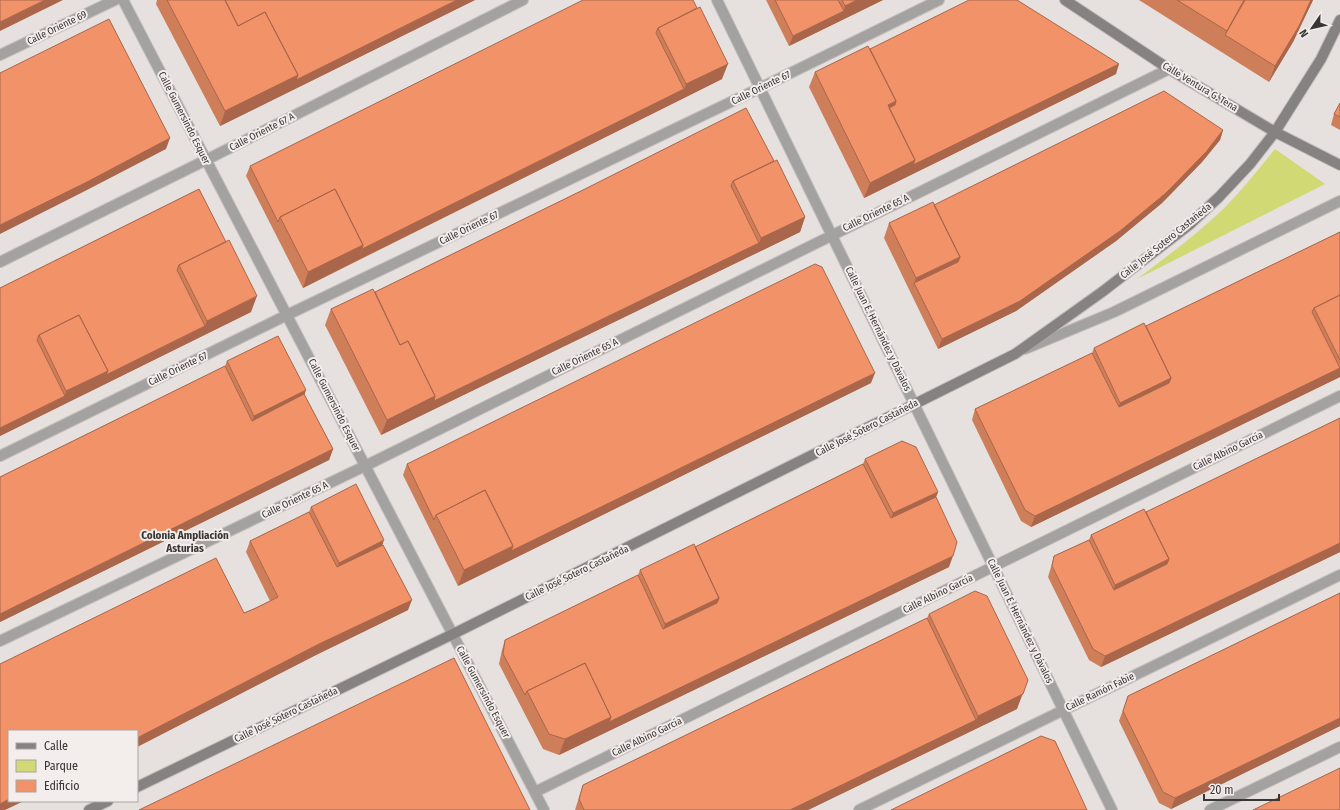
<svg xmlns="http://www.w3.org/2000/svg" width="1340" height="810" font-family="'Fira Sans Condensed',sans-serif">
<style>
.green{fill:#d0d974}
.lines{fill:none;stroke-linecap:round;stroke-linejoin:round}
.street-casing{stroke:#c3bebc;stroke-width:12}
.secondary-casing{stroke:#c3bebc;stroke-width:12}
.street{stroke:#a4a1a1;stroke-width:10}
.secondary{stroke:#868282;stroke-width:10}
.wall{fill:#cf7e5a}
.shaded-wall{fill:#a9664a}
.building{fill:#f19269;stroke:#a9664a}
.labels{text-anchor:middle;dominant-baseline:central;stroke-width:4;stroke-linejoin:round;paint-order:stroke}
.street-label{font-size:10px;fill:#393636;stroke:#f3edeb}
.neighbourhood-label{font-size:11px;font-weight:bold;fill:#393533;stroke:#f3edeb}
</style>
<rect width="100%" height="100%" fill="#e6e0de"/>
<path class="green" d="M1275,149L1325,184L1137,279C1165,258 1192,238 1218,214C1239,194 1257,171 1275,149Z"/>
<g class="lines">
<defs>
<path id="street" d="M123,0L544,810
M717,0L1112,810
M0,55L115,0
M0,262L206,160L523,0
M1025,349L1114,312L1340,201
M0,456L287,315L760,88L939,0
M0,641L365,466L1169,69
M535,792L1340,396
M859,810L1340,575
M1210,810L1340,747"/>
<path id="secondary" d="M1065,0L1169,69L1275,132L1340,165
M137,787L453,634L1015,354L1102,292L1189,225L1219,197L1250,164L1275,132L1321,59L1340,20
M89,810L108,801"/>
</defs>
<use href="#street" class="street-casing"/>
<use href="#secondary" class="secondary-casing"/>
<use href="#street" class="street"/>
<use href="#secondary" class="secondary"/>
</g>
<path class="wall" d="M157,0H475L220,126L156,4Z
M693,0L722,79L680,100L303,288L246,176L250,166Z
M766,0H883L789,46Z
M1139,0H1313L1293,42L1269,82Z
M870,49L1116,74L864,198L809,87L815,72Z
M1340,103V130L1331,125L1334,114Z
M1223,130L1220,140L1202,162L1162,203L1116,241L1016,311L938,349L884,238L889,223L934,205Z
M774,161L805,217L800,232L381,435L325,325L331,309L375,292L583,190Z
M199,189L251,312L0,436V288Z
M1340,232V377L1031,527L1021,521L972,420L975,409L1092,353L1094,348L1146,326Z
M227,361L304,394L333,449L329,460L0,622V477L225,366Z
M871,383L458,586L403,475L407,464Z
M1340,418V552L1101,667L1089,660L1048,577L1051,567L1054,556L1089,540L1091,535L1146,512Z
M865,459L938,492L936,497L949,567L559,755L543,749L499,664L502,650L505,640L638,575L640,570L695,547L863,464Z
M311,507L383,545L408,610L316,655L137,747V731L244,613L270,601L246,552L250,541L309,512Z
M1340,593V726L1171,809L1159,803L1119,721L1128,696Z
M929,614L1017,709L808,810H575L583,785L927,618Z"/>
<path class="shaded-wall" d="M45,0H63L0,31V22Z
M457,0H475L220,126L225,111L298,75Z
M857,0H883L789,46L793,36L844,11L845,6Z
M1244,0H1248L1225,35L1227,31Z
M1311,0H1313L1293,42L1269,82L1275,66Z
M728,64L722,79L680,100L686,84Z
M1119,64L1116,74L864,198L870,183L915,160Z
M684,89L680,100L358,260L362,249Z
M896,101L891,116L888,105Z
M1223,130L1220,140L1202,162L1162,203L1116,241L1016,311L938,349L942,339Z
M170,138L166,149L85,191L0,234V225Z
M805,217L800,232L381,435L387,420L435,396L759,243L761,238Z
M363,245L358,260L303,288L308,272Z
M960,257L955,272L914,283L911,294L916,278Z
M257,296L251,312L0,436V428L65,396L66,391L108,371L205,326L207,321Z
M1340,368V377L1031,527L1035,516Z
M875,373L871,383L458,586L464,570L513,546Z
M1171,378L1165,393L1115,418L1120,403Z
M306,390L301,405L248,432L254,416Z
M333,449L329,460L0,622V614Z
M938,492L932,507L887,529L893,513Z
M384,540L379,555L333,578L339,563Z
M1340,543V552L1101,667L1105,656Z
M953,556L949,567L559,755L565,739L611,717Z
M1169,559L1163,574L1110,600L1115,585Z
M719,598L714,613L660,639L665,624Z
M412,600L408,610L316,655L137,747V738L319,644Z
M1028,680L1017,709L808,810H790L976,720L978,716Z
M1340,718V726L1171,809L1175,798Z
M9,799V801H24L5,810H0V804Z"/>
<path class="building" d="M0,0H45L0,22Z
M167,0H225L238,26L265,12L298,75L225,111Z
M225,0H457L296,80L298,75L265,12L238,26Z
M583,0H693L697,8L658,28L656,33L684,89L362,249L363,245L335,189L280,217L278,222L250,166Z
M775,0H838L844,11L793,36Z
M842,0H857L845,6Z
M969,0H1017L1119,64L913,165L915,160L889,108L895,105L896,101L870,49Z
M1177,0H1244L1227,31Z
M1245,0H1311L1299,26L1275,66L1225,35Z
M700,7L728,64L686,84L658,28Z
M109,19L170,138L89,181L0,225V73Z
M868,46L896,101L888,105L915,160L870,183L815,72Z
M1164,91L1223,130L1206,152L1166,193L1120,231L1020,301L942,339L914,283L958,262L960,257L934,205Z
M1340,103V117L1334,114Z
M746,108L774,161L733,181L731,186L759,243L434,401L435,396L408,341L400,345L375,292L583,190Z
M777,160L805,217L761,238L733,181Z
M199,189L226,242L179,265L177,270L205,326L106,375L108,371L79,315L39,335L37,340L65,396L0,428V288Z
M335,189L363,245L308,272L280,217Z
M933,202L960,257L916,278L889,223Z
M1340,232V295L1314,308L1312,312L1340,368L1035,516L1025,510L975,409L1092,353L1119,407L1136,399L1169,383L1171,378L1146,326Z
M229,240L257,296L207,321L179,265Z
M815,264L822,267L875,373L511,551L513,546L485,490L436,515L434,520L407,464Z
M373,289L400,345L408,341L435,396L387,420L331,309Z
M1340,295V360L1314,308Z
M79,315L108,371L66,391L39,335Z
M1144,323L1171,378L1120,403L1094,348Z
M278,336L306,390L254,416L227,361Z
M225,366L252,421L304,394L333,449L0,614V477Z
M1340,418V543L1105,656L1093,649L1052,566L1054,556L1089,540L1114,590L1167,564L1169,559L1146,512Z
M902,441L916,447L938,492L893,513L865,459Z
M863,464L891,518L936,497L957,542L953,556L609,722L611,717L585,663L527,691L525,695L503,654L505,640L638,575L663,629L717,603L719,598L695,547Z
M356,484L384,540L339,563L311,507Z
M485,490L513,546L464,570L436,515Z
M1144,509L1169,559L1115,585L1091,535Z
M309,512L337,567L383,545L412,600L319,644L137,738V731H9V799L0,804V664L216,558L244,613L254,609L278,597L250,541Z
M694,544L719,598L665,624L640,570Z
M975,591L987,596L1028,680L1023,694L978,716L929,614Z
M1340,593V718L1175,798L1163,792L1123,711L1128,696Z
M927,618L976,720L790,810H584L579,799L583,785Z
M454,658L530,810H139Z
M585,663L611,717L565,739L549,734L527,691Z
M1041,736L1055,741L1087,810H891Z
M1340,768V810H1253Z"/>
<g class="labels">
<g class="street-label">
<text transform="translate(57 28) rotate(-26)">Calle Oriente 69</text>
<text transform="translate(1200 87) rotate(31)">Calle Ventura G. Tena</text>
<text transform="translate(761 88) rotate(-26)">Calle Oriente 67</text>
<text transform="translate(184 118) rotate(63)">Calle Gumersindo Esquer</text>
<text transform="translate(262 132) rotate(-27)">Calle Oriente 67 A</text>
<text transform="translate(876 213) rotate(-26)">Calle Oriente 65 A</text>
<text transform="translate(469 228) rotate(-26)">Calle Oriente 67</text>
<text transform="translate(1166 241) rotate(-39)">Calle José Sotero Castañeda</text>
<text transform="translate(878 329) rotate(64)">Calle Juan E. Hernández y Dávalos</text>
<text transform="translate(585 357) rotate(-26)">Calle Oriente 65 A</text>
<text transform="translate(178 369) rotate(-26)">Calle Oriente 67</text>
<text transform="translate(334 405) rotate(63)">Calle Gumersindo Esquer</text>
<text transform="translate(867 428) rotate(-27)">Calle José Sotero Castañeda</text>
<text transform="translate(1228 451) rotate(-26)">Calle Albino García</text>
<text transform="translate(295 500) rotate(-26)">Calle Oriente 65 A</text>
<text transform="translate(577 573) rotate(-26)">Calle José Sotero Castañeda</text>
<text transform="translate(938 594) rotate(-26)">Calle Albino García</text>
<text transform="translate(1020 621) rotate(64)">Calle Juan E. Hernández y Dávalos</text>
<text transform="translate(483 692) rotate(62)">Calle Gumersindo Esquer</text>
<text transform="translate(1100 692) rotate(-26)">Calle Ramón Fabie</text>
<text transform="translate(286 715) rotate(-26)">Calle José Sotero Castañeda</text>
<text transform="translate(647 737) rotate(-26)">Calle Albino García</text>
</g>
<g class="neighbourhood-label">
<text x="185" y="535">Colonia Ampliación<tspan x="185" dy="13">Asturias</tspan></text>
</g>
</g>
<rect x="8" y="730" width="130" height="72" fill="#f3edeb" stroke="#a9a4a3"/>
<rect x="16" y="743" width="20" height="6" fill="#868282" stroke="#a9a4a3"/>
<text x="44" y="750" font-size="12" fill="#393636">Calle</text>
<rect x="16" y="760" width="20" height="12" fill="#d0d974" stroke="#a9a4a3"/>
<text x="44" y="770" font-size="12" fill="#393636">Parque</text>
<rect x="16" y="780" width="20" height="12" fill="#f19269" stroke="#a9a4a3"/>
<text x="44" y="790" font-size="12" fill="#393636">Edificio</text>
<g transform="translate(1312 28) rotate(236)" stroke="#f3edeb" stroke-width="3" paint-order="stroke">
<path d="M0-3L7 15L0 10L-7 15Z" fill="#393636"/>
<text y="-6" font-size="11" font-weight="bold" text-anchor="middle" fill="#393636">N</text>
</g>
<path d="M1204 794v6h75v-6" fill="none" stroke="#393636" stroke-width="2"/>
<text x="1210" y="794" font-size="12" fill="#393636" stroke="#f3edeb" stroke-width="3" paint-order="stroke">20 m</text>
</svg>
